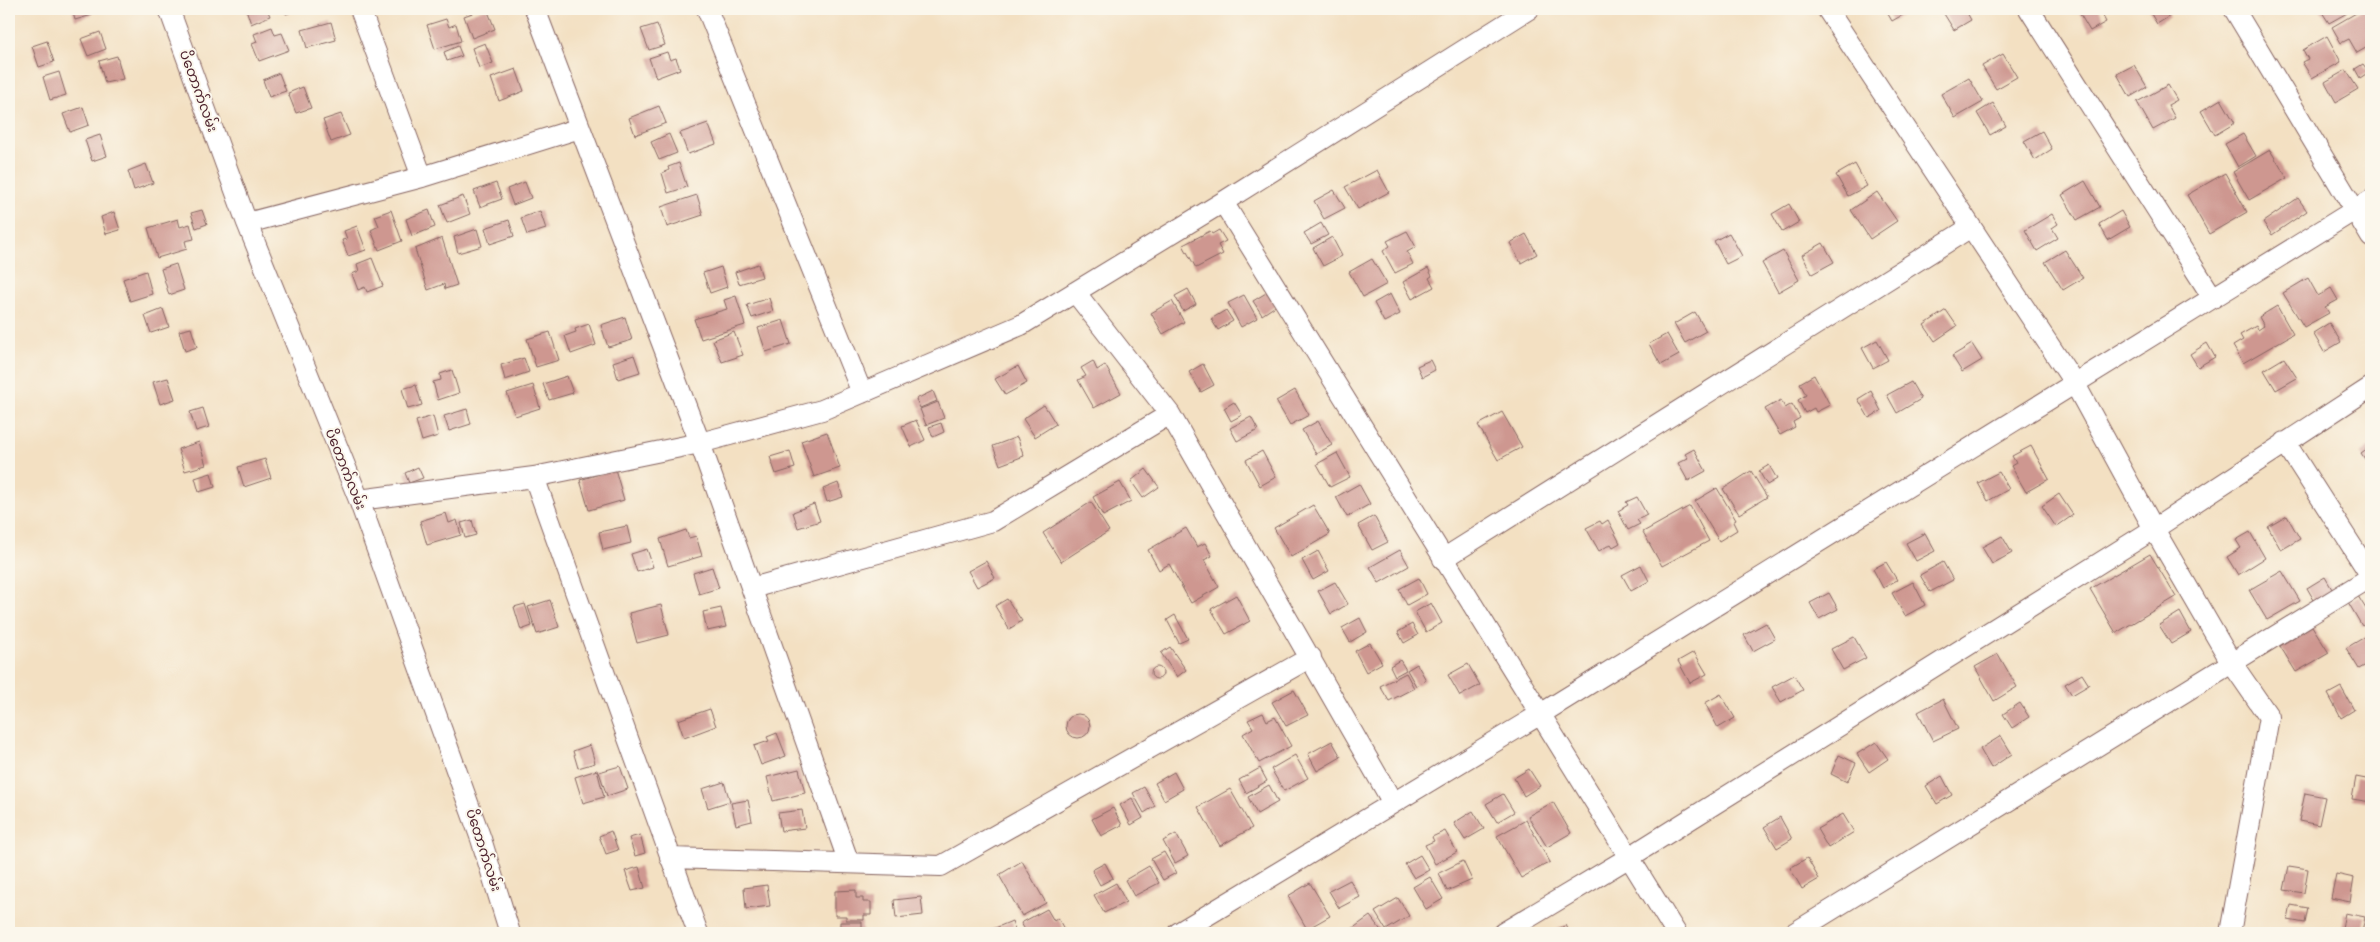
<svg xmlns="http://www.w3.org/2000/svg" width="2380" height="942" font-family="Delius,'Noto Sans Myanmar',sans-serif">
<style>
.building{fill:#ce9790}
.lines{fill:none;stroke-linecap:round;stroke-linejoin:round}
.minor-casing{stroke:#856360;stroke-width:22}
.minor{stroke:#fff;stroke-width:20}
.labels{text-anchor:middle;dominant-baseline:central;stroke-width:4;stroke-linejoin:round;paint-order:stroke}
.street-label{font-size:14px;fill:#4a1f2b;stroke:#fbf7ec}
</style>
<rect width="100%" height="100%" fill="#fbf7ec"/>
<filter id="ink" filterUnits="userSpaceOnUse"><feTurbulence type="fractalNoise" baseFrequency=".02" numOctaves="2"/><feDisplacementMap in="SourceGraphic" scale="10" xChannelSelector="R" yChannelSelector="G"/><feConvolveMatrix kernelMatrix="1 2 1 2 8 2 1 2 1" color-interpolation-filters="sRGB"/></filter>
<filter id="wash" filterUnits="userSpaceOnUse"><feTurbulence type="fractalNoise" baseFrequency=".0096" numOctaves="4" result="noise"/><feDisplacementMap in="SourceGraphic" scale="20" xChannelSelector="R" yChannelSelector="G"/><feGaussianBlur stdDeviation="1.12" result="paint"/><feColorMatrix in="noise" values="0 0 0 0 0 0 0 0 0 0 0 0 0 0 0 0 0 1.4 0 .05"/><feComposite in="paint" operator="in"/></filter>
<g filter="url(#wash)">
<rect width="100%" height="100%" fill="#f3e0c2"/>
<g id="blocks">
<path class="building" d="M72,9H90L92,15L75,20Z
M246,9H267L270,16L251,24Z
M284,9H299L286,14Z
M484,9H487L495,29L472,38L464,16Z
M1885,9H1913L1892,21Z
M1941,9H1965L1971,20L1954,30Z
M2077,9H2099L2106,22L2090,31Z
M2148,9H2165L2170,16L2157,24Z
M2320,9H2344L2347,13L2329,23Z
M2363,9H2369L2371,13V45L2357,53L2349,39L2341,43L2332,27Z
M446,19L449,27L456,24L461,41L435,49L427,25Z
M331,22L336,40L307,48L302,30Z
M657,24L665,45L649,50L641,29Z
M272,27L275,35L282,33L289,50L259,61L252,44L257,42L254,34Z
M100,32L106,49L88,56L81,39Z
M2327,36L2341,62L2312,78L2302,62L2308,59L2303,50Z
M47,41L54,62L39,67L32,46Z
M485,43L493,63L479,68L472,48Z
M458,46L462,56L447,61L444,52Z
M667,52L670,60L676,58L680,69L656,78L649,58Z
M2003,54L2017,77L1996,89L1982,66Z
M117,56L123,79L105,83L99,61Z
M2363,64L2369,72L2360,78L2355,69Z
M2134,65L2147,87L2130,97L2117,74Z
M516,69L524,91L499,101L491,78Z
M2346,70L2358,89L2336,102L2325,82Z
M59,72L66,95L50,100L43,77Z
M279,73L286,91L269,97L263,80Z
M1969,78L1983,102L1955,118L1941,94Z
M2168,85L2177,100L2168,105L2175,118L2153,130L2137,102Z
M303,87L311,108L296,113L288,93Z
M2221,99L2235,123L2215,135L2201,111Z
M1993,103L2006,126L1990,135L1977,113Z
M659,106L666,123L635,135L629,118Z
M83,107L89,125L70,132L63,114Z
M341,114L350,135L331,142L323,120Z
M708,123L716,144L688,154L680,133Z
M2042,131L2052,149L2035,160L2024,141Z
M669,134L677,153L659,160L651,142Z
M2243,134L2256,156L2238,167L2225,144Z
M100,135L107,156L92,161L85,140Z
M2270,150L2287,178L2249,200L2233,172Z
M679,163L687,187L668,193L662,173L669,170L668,167Z
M146,164L153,183L134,190L128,171Z
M1855,164L1867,186L1848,196L1836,175Z
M1377,170L1389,192L1358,209L1345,187Z
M2225,173L2247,212L2209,234L2187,195Z
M2085,181L2100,207L2077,220L2062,195Z
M525,182L531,198L513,205L507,189Z
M496,183L502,199L480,207L474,191Z
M1334,190L1345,208L1324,219L1314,201Z
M1877,192L1897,221L1870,239L1851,210Z
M697,195L703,215L667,227L661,207Z
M463,196L470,214L447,223L440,205Z
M2298,198L2307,211L2272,235L2263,222Z
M1789,204L1799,222L1782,232L1772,214Z
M202,210L207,224L196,228L191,213Z
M391,210L402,241L379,250L371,230L379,226L375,216Z
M429,210L435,227L412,236L406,219Z
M540,211L546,229L527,235L521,218Z
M2121,211L2130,227L2108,240L2099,224Z
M114,212L120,230L106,234L101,217Z
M2052,214L2058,224L2052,228L2058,238L2037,251L2025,230Z
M178,219L180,227L190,224L194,239L185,241L187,249L157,258L148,228Z
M509,220L514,236L490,244L485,228Z
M1321,223L1328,235L1311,244L1304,233Z
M357,226L366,250L348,256L342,240L347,239L344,231Z
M477,229L482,246L458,253L454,237Z
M1219,230L1226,241L1218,245L1223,254L1196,268L1183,245L1210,231L1212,234Z
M1407,231L1416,247L1407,252L1413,264L1395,273L1383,251L1390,246L1387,241Z
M1729,233L1742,256L1726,264L1714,241Z
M1526,234L1537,254L1521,263L1510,243Z
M1332,237L1342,256L1323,266L1313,248Z
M442,238L457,285L445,289L444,284L428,290L415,249Z
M1823,243L1834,262L1812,274L1802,255Z
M2065,250L2083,278L2063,290L2045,262Z
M1783,251L1799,280L1778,292L1762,263Z
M372,258L383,286L367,292L365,287L358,290L352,274L359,271L357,264Z
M1372,259L1387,284L1363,297L1349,272Z
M176,264L184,290L169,295L161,269Z
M758,264L762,277L739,284L735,272Z
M721,267L727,287L710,293L703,273Z
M1428,268L1432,276L1429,278L1434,287L1412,299L1403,282Z
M146,271L152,294L130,301L123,279Z
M2308,278L2318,296L2331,288L2338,300L2325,307L2329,313L2304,327L2283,293Z
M1188,289L1196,304L1183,311L1175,296Z
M1271,290L1280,303L1262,315L1253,301Z
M1390,294L1400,314L1384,322L1374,303Z
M1244,295L1257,318L1241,327L1228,303Z
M736,296L745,325L701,339L694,319L727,309L724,300Z
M769,298L773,311L752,318L747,305Z
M1172,301L1184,322L1163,334L1151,313Z
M2277,306L2293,334L2243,363L2233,346L2243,340L2240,335L2256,326L2258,330L2264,326L2259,317Z
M163,309L169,327L151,333L145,316Z
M1226,310L1233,321L1218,330L1211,319Z
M1946,310L1957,326L1935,341L1924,325Z
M1695,312L1706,331L1685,343L1674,324Z
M625,317L632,340L608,347L601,325Z
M783,320L791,344L766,352L758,328Z
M2329,323L2341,342L2324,352L2313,333Z
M589,324L596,345L571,354L565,336L576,332L575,329Z
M191,328L197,347L185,351L179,331Z
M550,332L559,360L536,367L527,339Z
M734,332L743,355L722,362L713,340Z
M1667,334L1679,355L1661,365L1649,344Z
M1877,340L1888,360L1873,368L1862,348Z
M2207,343L2215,357L2198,367L2190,354Z
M1972,344L1982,360L1962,372L1952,356Z
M634,355L640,372L618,379L613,362Z
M524,358L529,372L505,380L501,365Z
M2284,358L2297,378L2276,390L2264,370Z
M1430,360L1435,370L1422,377L1417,366Z
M1093,361L1097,370L1105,365L1121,393L1094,408L1078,380L1086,376L1081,368Z
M1203,364L1214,385L1201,392L1189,372Z
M1018,366L1027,383L1005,395L995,379Z
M452,370L459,393L438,400L433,382L441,380L440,374Z
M1814,375L1830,405L1816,412L1814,408L1805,413L1798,400L1806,395L1800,383Z
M567,376L573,393L549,400L543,384Z
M168,378L175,399L160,404L153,382Z
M1911,382L1921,399L1897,413L1887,395Z
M416,385L422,405L408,409L402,389Z
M533,385L540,408L515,416L507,393Z
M1295,390L1309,415L1290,425L1276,401Z
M933,391L937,401L920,408L916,399Z
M1871,391L1881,411L1869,418L1858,399Z
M1781,400L1785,408L1792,404L1800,418L1793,422L1795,427L1780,435L1765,409Z
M938,402L944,418L926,425L920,409Z
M1234,402L1242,415L1231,421L1224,408Z
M1044,405L1056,424L1035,437L1023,419Z
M203,408L209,427L196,431L190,412Z
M467,409L471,424L449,431L444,416Z
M1502,412L1522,447L1498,460L1478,425Z
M433,416L438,436L422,441L416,421Z
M1251,417L1258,430L1237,441L1230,428Z
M916,420L925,440L911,447L902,426Z
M1318,421L1332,445L1316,454L1302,430Z
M941,423L944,432L933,437L929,427Z
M827,432L840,468L814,477L801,441Z
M1017,437L1024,456L1000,465L993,446Z
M199,442L206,465L185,471L178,449Z
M2031,446L2049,479L2026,492L2011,466L2016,463L2012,456Z
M2371,446V468L2361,453Z
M1694,449L1706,471L1688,481L1678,463L1688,458L1685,454Z
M790,451L795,468L776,474L770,457Z
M1262,451L1276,477L1260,486L1246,460Z
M1337,453L1350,477L1330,487L1317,464Z
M265,459L271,478L244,487L238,467Z
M1769,465L1777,479L1767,485L1759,471Z
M418,467L423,478L409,483L405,473Z
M615,469L624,500L589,510L580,480Z
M1146,469L1159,487L1143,498L1131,481Z
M1751,471L1767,497L1739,514L1723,489Z
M1999,472L2009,489L1988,501L1978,483Z
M211,473L215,487L199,492L195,478Z
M1120,482L1131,501L1103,516L1093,497Z
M838,483L843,497L827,502L823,489Z
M1359,484L1370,504L1347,517L1336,497Z
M1717,488L1736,520L1733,522L1737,530L1719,541L1695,501Z
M2059,494L2073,515L2056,527L2042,506Z
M1637,497L1647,515L1637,520L1640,524L1628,530L1618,511L1628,505L1626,502Z
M1091,502L1109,531L1061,562L1043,533Z
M814,504L820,521L798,528L793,512Z
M1313,505L1330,534L1291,557L1274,528Z
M1690,506L1709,541L1662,566L1643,532Z
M446,513L449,523L457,520L461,535L427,545L420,521Z
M1374,516L1388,542L1372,550L1358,525Z
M2287,516L2300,539L2281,550L2268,527Z
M472,520L476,535L465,538L461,523Z
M1608,520L1620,543L1613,547L1611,544L1599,551L1586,528L1600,521L1602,524Z
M627,526L631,543L603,550L599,532Z
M1186,528L1197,547L1205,543L1212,556L1204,560L1219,587L1191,603L1169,564L1159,570L1148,550Z
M686,530L689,538L696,536L702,556L668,566L660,539Z
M2250,532L2265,558L2238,575L2227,557L2241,548L2236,540Z
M1925,533L1935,551L1916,561L1906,543Z
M2002,536L2012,553L1992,564L1982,547Z
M647,549L653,567L637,572L631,554Z
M1400,550L1409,566L1379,583L1370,567Z
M1318,551L1329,571L1313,580L1302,560Z
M2150,554L2176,597L2116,633L2090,589Z
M986,561L995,578L977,587L968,571Z
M1886,562L1897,580L1883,588L1873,569Z
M1943,562L1953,580L1930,592L1920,575Z
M1641,565L1649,581L1631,591L1622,575Z
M712,567L719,588L699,594L693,573Z
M2282,571L2300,601L2267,620L2249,590Z
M2325,577L2336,596L2318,607L2307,588Z
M1419,578L1427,594L1407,605L1399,589Z
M1335,582L1348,604L1331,614L1318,591Z
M1913,582L1925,605L1905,616L1892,593Z
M1829,593L1838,609L1819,619L1810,603Z
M1236,595L1250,621L1226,634L1211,609Z
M2358,596L2371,617V621L2362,626L2348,602Z
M1007,599L1022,621L1009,629L995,606Z
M550,600L559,627L537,634L528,607Z
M1431,603L1442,623L1426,632L1415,612Z
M525,604L532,626L521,630L514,607Z
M661,605L669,635L637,643L629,613Z
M721,608L726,627L707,631L703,612Z
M2180,612L2191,632L2171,644L2159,625Z
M1175,615L1188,639L1179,643L1167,620Z
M1360,618L1367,632L1350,642L1342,628Z
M1766,623L1775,639L1753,651L1744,635Z
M1412,624L1418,635L1404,643L1398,632Z
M2312,626L2329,653L2296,672L2280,646Z
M2370,634L2371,662L2359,669L2346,648Z
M1854,637L1866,658L1843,670L1831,649Z
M1370,643L1382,663L1366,672L1355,651Z
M1170,647L1186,670L1177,677L1161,653Z
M1694,652L1707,674L1690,683L1678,661Z
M1998,654L2017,687L1994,701L1975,667Z
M1400,660L1406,670L1395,676L1390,666Z
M1417,664L1426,680L1416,686L1407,670Z
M1468,664L1480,685L1460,696L1448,675Z
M1151 673a6 6 0 1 1 12 0a6 6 0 1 1-12 0Z
M1406,673L1414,688L1389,701L1380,686Z
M2082,674L2089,685L2072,695L2065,684Z
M1794,675L1803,690L1781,702L1772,687Z
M2341,687L2354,710L2341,718L2328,694Z
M1294,690L1308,715L1286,726L1272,702Z
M1721,694L1735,718L1718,728L1705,703Z
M1943,699L1958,729L1933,741L1918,712Z
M2020,703L2029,717L2012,728L2003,714Z
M710,709L716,726L684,738L678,720Z
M1263,713L1267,721L1275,717L1291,746L1259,763L1243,734L1253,728L1248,720Z
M1066 726a12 12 0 1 1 24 0a12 12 0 1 1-24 0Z
M777,733L786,756L761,765L754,746L769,741L767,737Z
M2001,736L2012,754L1991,768L1980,749Z
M1332,741L1341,757L1317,771L1308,754Z
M1876,742L1888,759L1869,772L1857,754Z
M590,745L595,763L578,768L573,751Z
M1295,755L1308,778L1284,791L1271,769Z
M1839,755L1856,763L1847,782L1831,774Z
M620,766L628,789L607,796L599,772Z
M1260,768L1267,781L1246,793L1239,780Z
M799,769L805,793L773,801L767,777Z
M1529,769L1540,786L1524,796L1514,778Z
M597,770L604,797L583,803L575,777Z
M1174,772L1183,789L1164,800L1155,783Z
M1942,776L1952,795L1937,804L1926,786Z
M2356,777L2371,780V802L2352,799Z
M724,782L730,801L708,808L702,789Z
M1269,785L1278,802L1257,814L1248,797Z
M1144,787L1155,806L1144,813L1133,793Z
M1230,789L1252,828L1220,846L1198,807Z
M2305,793L2325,797L2319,825L2299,821Z
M1503,794L1514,812L1497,822L1486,804Z
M1132,798L1143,818L1131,825L1120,805Z
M748,800L752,821L736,825L731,803Z
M1553,802L1571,833L1547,847L1528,816Z
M1113,808L1122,825L1101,836L1092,819Z
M802,810L805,828L781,831L778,813Z
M1473,811L1484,829L1465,840L1454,823Z
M1843,814L1854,832L1828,848L1817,829Z
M1780,817L1792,839L1777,848L1764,827Z
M1526,820L1550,862L1521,878L1497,836Z
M611,831L618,850L606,854L599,836Z
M1445,831L1457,852L1435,864L1425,845L1434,841L1432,837Z
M1176,834L1188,856L1175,863L1163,841Z
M640,835L645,853L635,856L629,838Z
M1164,852L1176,873L1163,880L1151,859Z
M1420,855L1429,870L1414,878L1405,864Z
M1807,858L1819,879L1802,889L1790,868Z
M1022,861L1046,903L1022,916L999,875Z
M1463,861L1472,880L1447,891L1439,873Z
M1105,863L1113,878L1100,885L1092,870Z
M1149,866L1159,883L1134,896L1125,880Z
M2289,866L2308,869L2304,893L2284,890Z
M639,867L645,888L632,891L625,871Z
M2336,874L2354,878L2350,902L2331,898Z
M1430,877L1443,899L1426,909L1413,887Z
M1350,880L1360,897L1339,908L1329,891Z
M1116,883L1126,902L1104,913L1094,895Z
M1310,883L1330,916L1307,929L1288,896Z
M767,885L770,906L746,909L744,888Z
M856,890V898H863V902H871V915H864V920H846V916H835V891Z
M921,897L923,915L896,918L894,900Z
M1398,898L1409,916L1386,930L1375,912Z
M2291,905L2308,908L2305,923L2288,920Z
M1047,909L1054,921L1058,918L1066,933H1027L1021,923Z
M2345,913L2365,917L2362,933H2341Z
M1370,916L1383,933H1355L1352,929Z
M1012,921L1016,933H989L988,931Z
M840,922H862V933H840Z
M1566,925L1570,933H1550Z"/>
</g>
</g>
<g filter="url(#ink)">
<use href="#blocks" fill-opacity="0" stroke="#856360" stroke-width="1"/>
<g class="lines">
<defs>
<path id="minor" d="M169,9L247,223L359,500L481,839L510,933
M360,9L422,177
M535,9L700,443L849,863
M707,9L862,393
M1827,9L2075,384L2154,529L2231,662L2269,717L2230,933
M2029,9L2213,298
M2234,9L2371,237
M1223,202L1676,933
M247,223L422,177L580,128
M1075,292L1170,414L1393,803
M2285,442L2371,576
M534,477L698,933
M359,500L534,477L700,443L822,410L1021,325L1223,202L1529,9
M1443,559L1971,227
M752,588L993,521L1170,414
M670,858L941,866L1311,657
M1178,933L1539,715L2371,200
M1503,933L1628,858L2154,529L2371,387
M1794,933L2371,577"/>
</defs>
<use href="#minor" class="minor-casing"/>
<use href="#minor" class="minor"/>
</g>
</g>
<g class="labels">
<g class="street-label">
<text transform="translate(199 91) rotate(70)">ပိတောက်လမ်း</text>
<text transform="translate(346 469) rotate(68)">ပိတောက်လမ်း</text>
<text transform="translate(484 850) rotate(72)">ပိတောက်လမ်း</text>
</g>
</g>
<rect width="2380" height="942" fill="none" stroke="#fbf7ec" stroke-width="30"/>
</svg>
